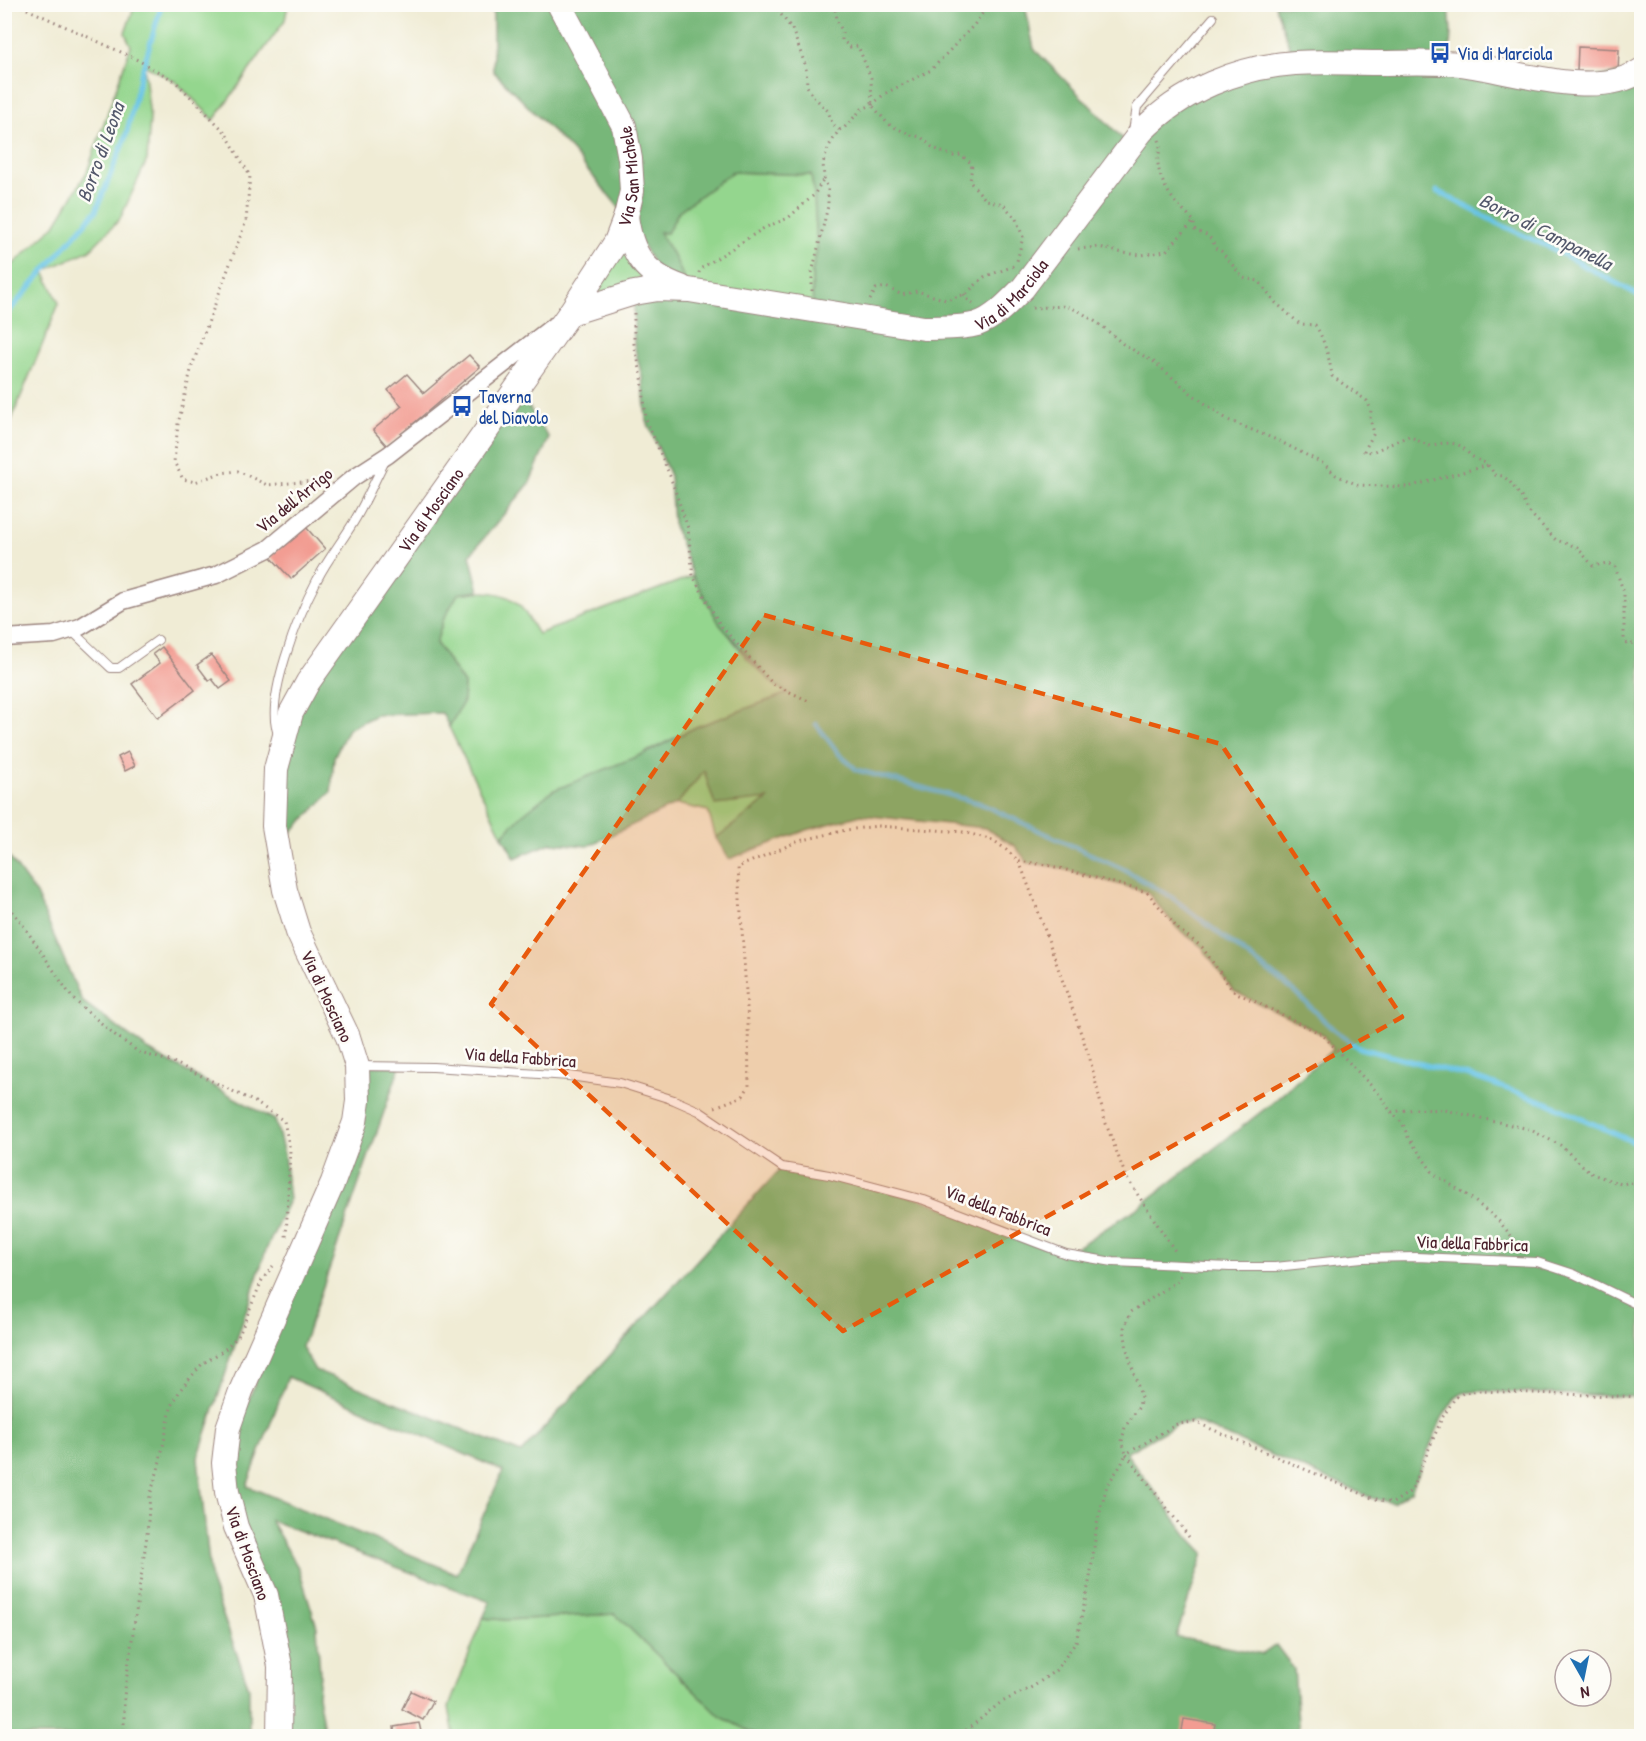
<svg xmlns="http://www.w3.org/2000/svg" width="1646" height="1741" font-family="'Patrick Hand',sans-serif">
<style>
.green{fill:#94d68e;stroke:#6f7a5c;stroke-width:1.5}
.forest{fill:#77b779;stroke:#606b52;stroke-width:1.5;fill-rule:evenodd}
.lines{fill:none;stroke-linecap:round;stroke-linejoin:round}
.stream{stroke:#68c4e6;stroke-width:5}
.building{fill:#f29c92}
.lane-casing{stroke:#9d8680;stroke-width:10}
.street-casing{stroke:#9d8680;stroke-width:19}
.secondary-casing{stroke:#9d8680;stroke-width:26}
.path{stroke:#9d8680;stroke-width:3;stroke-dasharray:1.5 4.5;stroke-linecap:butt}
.lane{stroke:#fff;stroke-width:8}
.street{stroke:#fff;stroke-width:16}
.secondary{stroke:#fff;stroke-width:24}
.marked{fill:#e8590c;fill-opacity:0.2;stroke:#e8590c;stroke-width:4.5;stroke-dasharray:12 8;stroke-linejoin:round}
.labels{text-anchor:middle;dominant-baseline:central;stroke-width:5;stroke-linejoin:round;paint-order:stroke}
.transit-label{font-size:18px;fill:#164399;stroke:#fdfcf7;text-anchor:start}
.street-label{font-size:18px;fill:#4a1f2b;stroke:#fdfcf7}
.water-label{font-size:20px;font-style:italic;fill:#54596c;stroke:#fdfcf7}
</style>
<rect width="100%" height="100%" fill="#fdfcf7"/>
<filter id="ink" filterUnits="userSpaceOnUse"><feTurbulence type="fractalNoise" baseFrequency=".0167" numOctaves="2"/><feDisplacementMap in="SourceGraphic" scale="12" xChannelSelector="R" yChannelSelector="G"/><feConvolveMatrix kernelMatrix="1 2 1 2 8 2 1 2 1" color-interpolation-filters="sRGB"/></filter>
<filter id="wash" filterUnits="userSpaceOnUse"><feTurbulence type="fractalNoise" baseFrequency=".008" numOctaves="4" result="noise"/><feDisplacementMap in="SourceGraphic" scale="24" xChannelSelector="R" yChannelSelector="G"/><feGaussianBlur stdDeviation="1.35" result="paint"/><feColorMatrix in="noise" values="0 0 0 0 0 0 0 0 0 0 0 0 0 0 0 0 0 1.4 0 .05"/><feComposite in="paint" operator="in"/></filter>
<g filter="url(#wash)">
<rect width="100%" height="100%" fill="#f0ecd5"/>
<path class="green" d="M135,5H288L285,20L214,120L175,81L144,65L150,118L147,160L120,219L90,250L44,271L59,303C42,348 21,392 5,438V272L55,225L87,172L131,46L125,33Z
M732,172L811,175L814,195L817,249L812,273L813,311L689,290L570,313L616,242L688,289L676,260L659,232L667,233L679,211Z
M693,576C716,617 746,670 789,693L696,727L522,815L502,836L449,727L463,702L464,684L436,643L443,620L458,594C478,591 505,589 520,606C527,614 532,625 538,634Z
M704,770L769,799L716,838L708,811L677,804Z
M615,1614L721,1717L759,1736H454L449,1707L483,1618L506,1620Z"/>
<path class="forest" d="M493,5H1025L1034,49L1130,146L1197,88L1295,63L1275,5H1449L1451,31L1449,63L1562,82L1641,70V1397L1480,1391L1463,1393L1455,1398L1442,1418L1411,1491L1393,1503L1372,1498L1195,1422L1177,1424L1126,1453L1189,1537L1204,1553L1176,1637L1263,1654L1276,1645L1294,1669L1299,1736H759L721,1717L615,1614L506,1620L483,1618L490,1602L270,1520L299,1569L317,1627L320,1674L318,1695L325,1736H279L280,1666L224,1463L333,1182L357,1066H400L302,1347L315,1370L521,1453L782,1167L924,1200L1066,1254L1139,1207L1271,1104L1333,1049L1322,1034L1233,991L1202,947L1178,929L1147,892L1052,866L1028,863L1015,846L985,828L861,815L807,830L729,859L716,838L768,799L715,805L704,771L677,804L588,846L551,843L515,858L502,836L522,815L552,791L650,751L696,727L788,693L773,684L720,625L693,576L673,523L670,476L646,419L642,377L634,344V293L663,281L626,216L572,151L493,71ZM732,172L811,175L814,195L817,249L812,273L813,311L689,290L676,260L659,232L667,233L679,211ZM288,1377L503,1471L457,1574L247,1486Z
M517,389L549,438L529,484L470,555L479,591L458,594L443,620L436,643L464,684L463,702L449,727L442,713L376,715L348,729L334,757L331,792L277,847L291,713Z
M5,851L36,894L82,1001L148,1050L275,1120L284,1154L289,1200L266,1250L198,1458L211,1582L249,1688V1736H5Z"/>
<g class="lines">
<path class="stream" d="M1437,191L1495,222L1555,250L1642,297
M4,317L96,211L126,136L139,81L162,4
M816,724L839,754L857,770L979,803L1123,869L1170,896L1294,991L1335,1031L1359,1048L1469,1076L1548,1103L1642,1146"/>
</g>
<g id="blocks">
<path class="building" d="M1578,47L1619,49L1618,73L1577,71Z
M469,355L480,367L387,446L373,430L402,406L388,390L407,374L424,393Z
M305,526L325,549L291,579L270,556Z
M162,647L195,690L158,718L132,684L160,663L153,654Z
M211,655L231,681L220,689L212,679L209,681L197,665Z
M128,752L135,766L125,771L118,757Z
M411,1691L433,1701L423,1720L402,1709Z
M1184,1719L1215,1724L1213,1736H1181Z
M419,1723L422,1736H395L394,1727Z"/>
</g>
</g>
<g filter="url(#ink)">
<use href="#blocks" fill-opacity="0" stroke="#9d8680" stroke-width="1.5"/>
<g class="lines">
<defs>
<path id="lane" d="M1133,131L1137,107L1213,18
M71,630L111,668H119L158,640
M279,736C262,703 300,612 317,580C328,558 344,539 356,518C367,499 375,480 385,461
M358,1066L433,1067L569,1076L620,1083L674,1100L699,1111L782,1167L829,1175L924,1200L1066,1254L1113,1262L1230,1267H1275L1362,1258L1416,1257L1537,1262L1574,1274L1642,1307"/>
<path id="street" d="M4,638L54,635L80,627L123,601L216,575L268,549L354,477L388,455L553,326"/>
<g id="secondary">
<path d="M626,216C631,254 644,274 681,287"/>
<path id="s1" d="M570,313L634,293L658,289L689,290L924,328C941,327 960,329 977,324C995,318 1010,301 1023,288L1141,132C1181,90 1239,67 1295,63C1322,61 1350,63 1377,63C1407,63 1438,61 1468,65C1517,72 1598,100 1642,70"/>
<path id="s2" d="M279,1736L280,1666L266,1595L236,1527L227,1492L224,1463L228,1428L241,1391L333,1182L355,1122L358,1101L357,1066L348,1037L298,932L285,890L274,826L276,769L291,713L308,682L570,313L616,242L626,216L632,191L630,159L624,126L559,4"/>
</g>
</defs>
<use href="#lane" class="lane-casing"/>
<use href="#street" class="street-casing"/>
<use href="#secondary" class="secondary-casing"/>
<path class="path" d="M16,4L134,58L175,81L225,132L250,176L246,221L192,366L178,424L174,462L183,479L195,482L221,473L238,471L267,485L325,480
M776,4L779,12L792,29L806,67L807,86L813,96L828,111L832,123L839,130
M834,4L838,24L842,30V40L850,47L858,46L871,78L872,105L888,124L911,135L921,137L932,147L942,152L953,156L961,155L972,164L970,182L986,200L1003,204L1016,219L1023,237L1017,261
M1159,140C1162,148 1157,156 1158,164C1161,188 1177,206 1194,221V229L1196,232C1207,233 1212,238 1215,248L1221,251L1243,278L1259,281L1276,303L1300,324L1315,325C1323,335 1331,364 1332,376L1367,401L1371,410L1370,419L1374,433L1364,451L1372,452L1409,436L1429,446C1439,443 1453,441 1462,447C1466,450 1469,455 1473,457C1483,463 1490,463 1494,475L1503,476L1510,482L1521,497L1529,512L1556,540L1577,547L1593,566L1607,563L1615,567L1624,593V639L1627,644L1642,642
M1078,249L1099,247L1123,253L1141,255L1166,251L1193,222
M699,273L700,269L764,228L788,218L814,195L824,178
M812,291V273L828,206V189L824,178L823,163L829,146L839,130L844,128L862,109L872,105L884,94L931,70L974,25L989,4
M964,294L967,299L973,303
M870,300L876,289L886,287L902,295L917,291L946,300L966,294L984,277L1014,266
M1032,308L1066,306L1079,311L1102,326L1123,344L1154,362L1192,394L1228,420L1279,441L1324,464L1336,475L1358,485L1408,487L1488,465
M634,313V344L642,377L646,419L670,476L688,528L693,576L720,625L773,684L811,702
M1019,861L1052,866L1147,892L1178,929L1202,947L1233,991L1322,1034L1380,1095L1391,1112L1417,1109L1445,1110L1529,1129L1560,1145L1592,1174L1621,1184L1642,1181
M4,902L21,922L73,999L115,1035L140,1053L173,1062L255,1102L284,1121L290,1150L286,1238
M715,1107L743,1096L749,1086L748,1023L738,867L799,841L846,830L878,826L963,832L993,840L1004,848L1019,861L1037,908L1090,1059L1105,1121L1126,1177L1177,1254
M1391,1112L1403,1124L1408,1137L1434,1174L1467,1195L1498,1220L1522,1249
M1189,1537L1126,1454L1177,1424L1195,1422L1372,1498L1393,1503L1411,1491L1442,1418L1455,1398L1463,1393L1480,1391L1642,1397
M741,1735L746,1736
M124,1736V1696L147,1535L150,1495L158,1470L171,1408L180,1390L202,1364L224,1350L239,1335L262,1280L273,1266
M955,1736L968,1729L1000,1703L1034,1686L1056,1670L1076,1642L1090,1578L1097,1524L1107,1485L1121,1465L1126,1454L1122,1441L1125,1427L1139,1407L1141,1396L1127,1350L1124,1328L1131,1312L1176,1282L1180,1275"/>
<use href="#lane" class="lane"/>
<use href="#street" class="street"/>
<use href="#secondary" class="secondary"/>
</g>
</g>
<path class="marked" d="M764,615L1221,744L1402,1017L843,1331L491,1004Z"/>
<defs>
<symbol id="bus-bare" viewBox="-9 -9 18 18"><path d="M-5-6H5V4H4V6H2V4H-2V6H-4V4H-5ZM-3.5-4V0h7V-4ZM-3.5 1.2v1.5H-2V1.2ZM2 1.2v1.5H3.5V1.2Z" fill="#1a4fb4" stroke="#fdfcf7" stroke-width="2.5" paint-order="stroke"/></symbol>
</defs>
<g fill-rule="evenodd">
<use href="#bus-bare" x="1425" y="38" width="30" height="30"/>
<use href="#bus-bare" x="447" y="391" width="30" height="30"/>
</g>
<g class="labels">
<g class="transit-label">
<text x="1457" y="53">Via di Marciola</text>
<text x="479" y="396">Taverna<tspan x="479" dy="21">del Diavolo</tspan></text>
</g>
<g class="street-label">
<text stroke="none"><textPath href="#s2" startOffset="1716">Via San Michele</textPath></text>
<text stroke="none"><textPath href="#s1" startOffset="459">Via di Marciola</textPath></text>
<text transform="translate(294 500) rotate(-39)">Via dell'Arrigo</text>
<text stroke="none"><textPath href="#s2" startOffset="1322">Via di Mosciano</textPath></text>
<text transform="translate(327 996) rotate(65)">Via di Mosciano</text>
<text transform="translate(520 1057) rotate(4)">Via della Fabbrica</text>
<text transform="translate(998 1210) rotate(21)">Via della Fabbrica</text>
<text transform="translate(1472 1243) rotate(2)">Via della Fabbrica</text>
<text transform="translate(248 1553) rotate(70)">Via di Mosciano</text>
</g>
<g class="water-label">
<text transform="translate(100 152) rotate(-70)">Borro di Leona</text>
<text transform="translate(1546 231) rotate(27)">Borro di Campanella</text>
</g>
</g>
<rect width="1646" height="1741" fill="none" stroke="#fdfcf7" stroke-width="24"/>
<g transform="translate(1583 1678) rotate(171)"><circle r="28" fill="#fdfcf7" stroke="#b5a4a5" stroke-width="1.5"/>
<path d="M0-4.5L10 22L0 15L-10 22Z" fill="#1f6fb2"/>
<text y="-9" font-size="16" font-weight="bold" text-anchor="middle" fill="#4a1f2b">N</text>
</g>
</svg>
